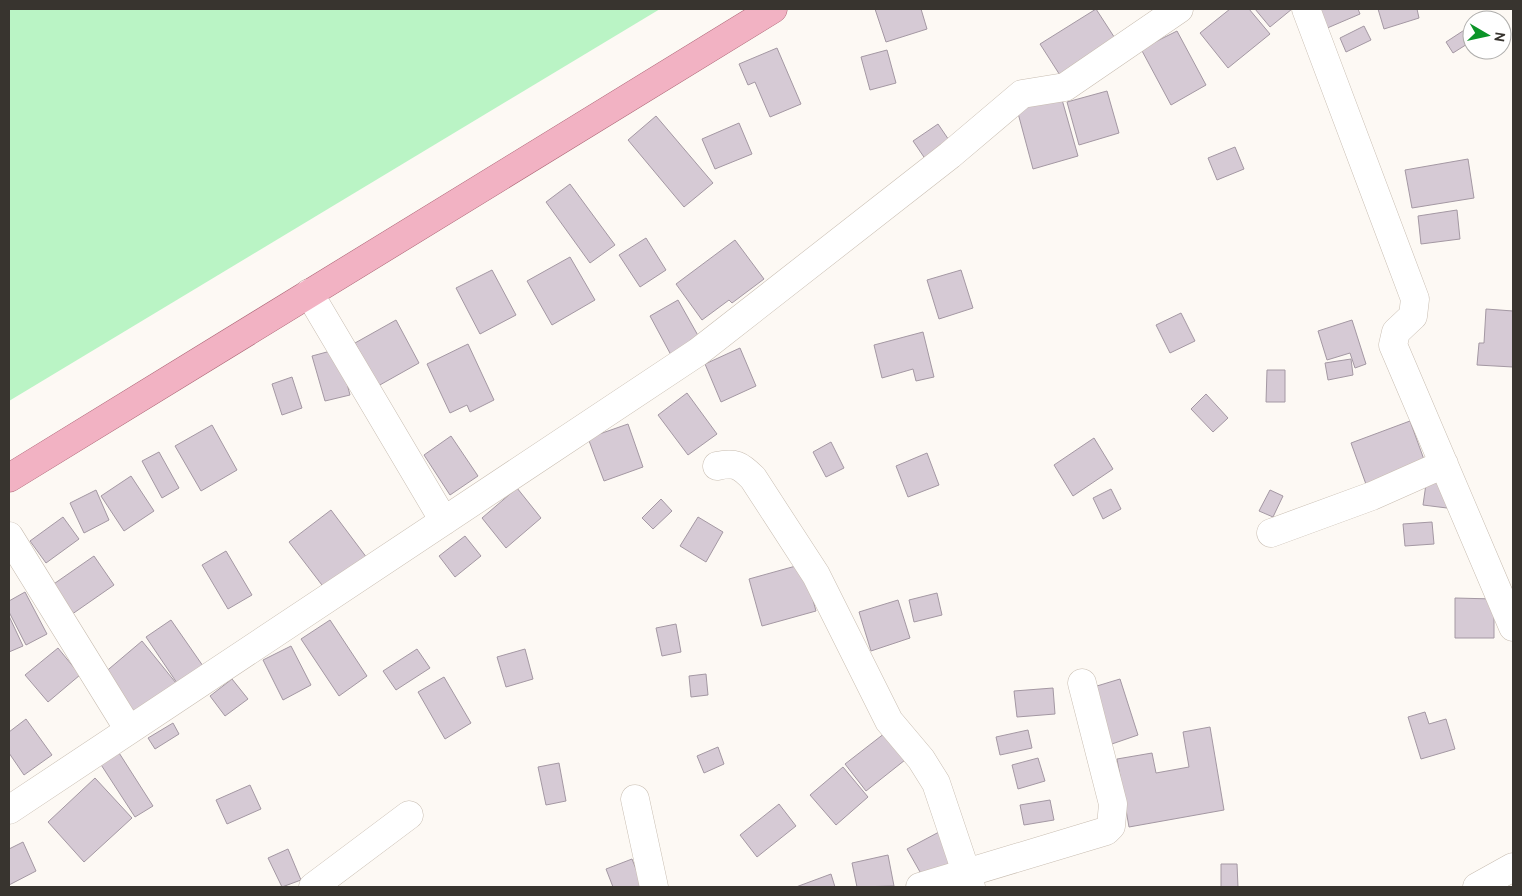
<svg xmlns="http://www.w3.org/2000/svg" width="1522" height="896" font-family="Overpass,sans-serif">
<style>
.green{fill:#baf4c5}
.building{fill:#d6cad5;stroke:#a498a3}
.lines{fill:none;stroke-linecap:round;stroke-linejoin:round}
.minor-casing{stroke:#c8bdb1;stroke-width:29}
.major-casing{stroke:#ab6575;stroke-width:29}
.minor{stroke:#fff;stroke-width:28}
.major{stroke:#f2b2c3;stroke-width:28}
</style>
<rect width="100%" height="100%" fill="#fdf9f4"/>
<path class="green" d="M9,9H660L9,401Z"/>
<path class="building" d="M875,9H921L927,29L886,42Z
M1096,9L1120,46L1065,83L1040,44Z
M1230,9H1249L1270,34L1228,68L1200,33Z
M1255,9H1292L1270,27Z
M1316,9H1358L1360,14L1325,29Z
M1378,9H1417L1419,18L1384,29Z
M1472,25V41L1453,53L1446,42Z
M1364,26L1371,40L1346,52L1340,38Z
M1177,31L1206,85L1171,105L1141,49Z
M777,48L801,104L770,117L755,82L748,85L739,64Z
M887,50L896,83L870,90L861,57Z
M1059,89L1078,156L1033,169L1015,102Z
M1107,91L1119,133L1079,145L1067,102Z
M656,116L713,183L684,207L628,140Z
M739,123L752,154L715,169L702,139Z
M938,124L953,146L928,163L913,141Z
M1235,147L1244,169L1217,180L1208,158Z
M1468,159L1474,198L1412,208L1405,170Z
M570,184L615,245L590,263L546,202Z
M1457,210L1460,239L1421,244L1418,216Z
M646,238L666,270L640,287L619,255Z
M735,240L764,279L732,303L729,300L702,320L676,284Z
M570,257L595,300L552,325L527,281Z
M492,270L516,315L480,334L456,288Z
M961,270L973,308L939,319L927,280Z
M678,300L700,339L671,355L650,316Z
M1486,309L1513,311V367L1477,365L1479,343H1484Z
M1181,313L1195,341L1170,353L1156,325Z
M396,320L419,363L378,386L355,343Z
M1352,320L1366,364L1355,368L1350,353L1327,360L1318,331Z
M923,332L934,377L916,381L913,369L882,378L874,345Z
M468,344L494,400L470,412L467,405L450,413L427,364Z
M740,348L756,386L721,402L705,364Z
M338,349L350,395L325,401L312,356Z
M1351,359L1353,375L1328,380L1325,363Z
M1267,370H1285V402H1266Z
M292,377L302,408L282,415L272,384Z
M687,393L717,434L688,455L658,415Z
M1206,394L1228,418L1213,432L1191,409Z
M1410,421L1426,465L1367,487L1351,443Z
M628,424L643,467L604,481L588,438Z
M212,425L237,470L201,491L175,446Z
M451,436L478,476L450,495L424,455Z
M1094,438L1113,469L1073,496L1054,465Z
M831,442L844,468L826,477L813,452Z
M159,452L179,488L162,498L142,461Z
M927,453L939,485L908,497L896,466Z
M131,476L154,511L124,531L101,496Z
M1427,477L1450,480L1447,508L1423,505Z
M517,488L541,518L506,548L482,518Z
M1111,489L1121,509L1103,519L1093,498Z
M96,490L109,520L84,533L70,503Z
M1270,490L1283,496L1273,517L1259,511Z
M661,499L672,511L653,529L642,518Z
M331,510L367,558L325,589L289,542Z
M63,517L79,539L46,563L30,541Z
M698,517L723,532L706,562L680,546Z
M1432,522L1434,544L1405,546L1403,524Z
M465,536L481,556L455,577L439,556Z
M226,551L252,595L228,609L202,565Z
M94,556L114,585L68,617L48,588Z
M803,564L816,611L762,626L749,579Z
M25,592L47,634L26,645L9,612V601Z
M937,593L942,615L914,622L909,600Z
M1455,598L1494,599V638H1455Z
M898,600L910,638L871,651L859,612Z
M9,616L23,646L9,652Z
M171,620L203,666L177,683L146,637Z
M330,620L367,676L339,696L301,639Z
M676,624L681,652L662,656L656,628Z
M142,641L176,683L137,715L103,674Z
M291,646L311,685L283,700L263,660Z
M58,648L80,675L48,702L25,675Z
M417,649L430,668L396,690L383,671Z
M525,649L533,679L506,687L497,657Z
M706,674L708,695L691,697L689,676Z
M444,677L471,723L445,739L418,692Z
M232,679L248,699L225,716L210,696Z
M1120,679L1138,735L1106,746L1087,689Z
M1053,688L1055,714L1017,717L1014,691Z
M1425,712L1429,724L1446,719L1455,749L1421,759L1408,717Z
M26,719L52,755L24,775L9,753V732Z
M173,723L179,734L155,749L148,738Z
M1210,727L1224,810L1129,827L1117,759L1152,753L1156,773L1189,767L1183,732Z
M1028,730L1032,748L1000,755L996,737Z
M885,733L905,760L866,791L845,764Z
M114,745L153,806L135,817L96,757Z
M718,747L724,764L704,773L697,756Z
M1038,758L1045,781L1018,789L1012,765Z
M559,763L566,801L546,805L538,767Z
M843,767L868,797L836,825L810,795Z
M95,778L132,818L84,862L48,822Z
M250,785L261,809L227,824L216,800Z
M1050,800L1054,820L1024,825L1020,805Z
M779,804L796,826L757,857L740,835Z
M939,832L959,869L928,886L907,849Z
M23,842L36,871L9,885V849Z
M288,849L301,880L282,887L268,858Z
M888,855L894,886L857,887L852,863Z
M632,859L643,887H613L606,869Z
M1221,864H1237L1238,887H1221Z
M831,874L835,887H796Z"/>
<g class="lines">
<defs>
<path id="minor" d="M1306,9L1415,299L1413,316L1396,332L1393,345L1513,627
M309,293L444,521
M717,466C735,462 740,465 753,478L816,575L889,721L921,759L936,783L971,887
M1271,533L1372,496L1444,464
M9,536L129,730
M635,799L654,887
M9,810L698,352L950,155L1022,94L1065,87L1179,9
M313,887L409,815
M920,887L1106,831L1111,826L1113,804L1082,683
M1477,887L1513,867"/>
<path id="major" d="M9,478L773,9"/>
</defs>
<use href="#minor" class="minor-casing"/>
<use href="#major" class="major-casing"/>
<use href="#minor" class="minor"/>
<use href="#major" class="major"/>
</g>
<rect width="1522" height="896" fill="none" stroke="#38342f" stroke-width="20"/>
<g transform="translate(1487 35) rotate(99)"><circle r="24" fill="#ffffff" stroke="#afaeac"/>
<path d="M0-4L9 19L0 12L-9 19Z" fill="#0b9428"/>
<text y="-8" font-size="14" font-weight="bold" text-anchor="middle" fill="#38342f">N</text>
</g>
</svg>
